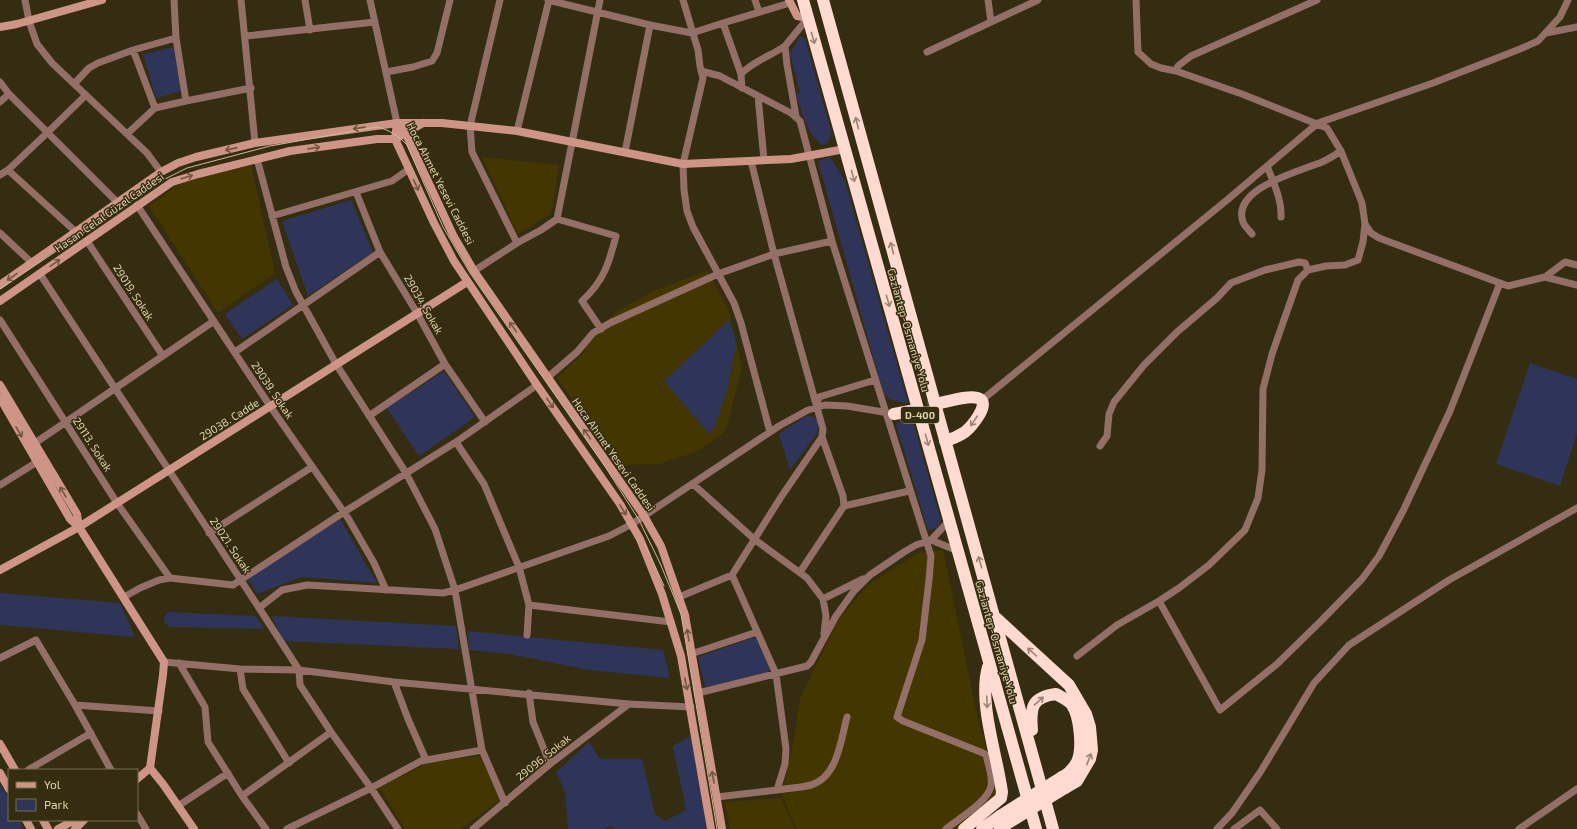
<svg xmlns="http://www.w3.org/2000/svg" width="1577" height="829" font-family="'Exo 2',sans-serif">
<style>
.built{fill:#433600}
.green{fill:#2e3559}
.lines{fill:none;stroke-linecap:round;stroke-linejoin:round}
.highway-tunnel{stroke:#4e4629;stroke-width:12;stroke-dasharray:12 6;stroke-linecap:butt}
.street{stroke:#946f67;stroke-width:7}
.secondary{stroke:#ce9486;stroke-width:8}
.highway{stroke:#ffdad1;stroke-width:12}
.tram{stroke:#c9be97;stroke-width:1}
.highway-bridge{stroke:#ffdad1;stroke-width:12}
.oneway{stroke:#9a8472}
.oneway2{stroke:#725640}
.labels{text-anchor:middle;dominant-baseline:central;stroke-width:3;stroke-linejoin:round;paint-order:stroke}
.shield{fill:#352d12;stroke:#aba07c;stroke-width:1}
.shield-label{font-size:10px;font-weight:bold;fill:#ddd1a9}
.street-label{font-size:11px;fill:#ddd1a9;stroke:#352d12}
</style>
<rect width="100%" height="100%" fill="#352d12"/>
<path class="built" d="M482,157L559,165L552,211L549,215L518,234Z
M251,165L275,273L218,313L149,206L184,181Z
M707,271L728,308L742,366L727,426L722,434L696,452L659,464L619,465L557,378L585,352L584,342L614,314L653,291Z
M943,550L977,715L991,765L996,796L959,829H797L782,795L796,728L800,698L840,617L867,586L918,553Z
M480,756L500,800L460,829H405L379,787L419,768L425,763Z
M781,798L795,829H730L725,802Z"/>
<path class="green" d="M800,36L805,39L831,131L830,138L826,144L822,145C806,132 802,112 796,94L800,92L790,53Z
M175,47L182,91L156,98L143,54Z
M830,157L845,181L908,403C884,400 886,399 879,378L818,161Z
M351,200L373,252L308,296L282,221Z
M277,279L293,305L242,339L225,314Z
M729,320L734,333L736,345L728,387L715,426L709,434L664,381Z
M1530,363L1577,379V433L1560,486L1496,464Z
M444,371L475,417L419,456L387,408Z
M911,415L941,521L937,528L928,530L896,424L902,419Z
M806,416L814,417L817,420L818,432L790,470L779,434Z
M340,519L377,583L301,577L257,594L247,578Z
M0,593L120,603L135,637L0,625Z
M168,612L256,616L264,629L170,627L165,623L164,617Z
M271,616L456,626L459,649L284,641Z
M468,631L663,650L670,678L589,670L509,654L469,650Z
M755,637L770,669L767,673L705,687L698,657Z
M691,736L701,791L706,829H614L613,826L604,829H568L565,791L556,773L589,742L600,759H642L655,814L665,821L686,810L673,746Z
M0,785L9,799V820H21L22,829H0Z"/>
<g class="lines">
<path class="highway-tunnel" d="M910,411L940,403"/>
<path class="street" d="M25,0L29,21L37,44L52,63L147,153L161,172
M241,0L255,143
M305,0L310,30
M370,0L397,123
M500,0L470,126L472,152L517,243
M548,0L650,25L692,33L723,23L790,3
M683,0L698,50L700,66L703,78L683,164L684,190L687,211L693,227L734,303L741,323L770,432
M755,0L759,12
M988,0L991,22
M723,23L741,74L742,88
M1546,33L1577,27
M246,36L375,22
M133,50L155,108
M927,52L1038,0
M701,71L720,76L791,113L800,121L832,241L931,556L929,580L922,640L897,717L903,721L983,753L986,755C988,764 993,777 991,786C988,802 958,819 946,829
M1176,71L1178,66L1191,56L1317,0
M386,72L413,67L432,61L437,53L450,0
M741,74C753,61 771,56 785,46
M0,82L9,94L117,202
M74,84L89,68L98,63L133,50L176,38
M758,96L764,160
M186,101L251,88
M0,102L9,94
M796,116L787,65L785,46L808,18
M517,131L549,0
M127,134L155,108L186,101L176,38L174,0
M625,152L650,25
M257,159L286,267L296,292L336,364L406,473L435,529L455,590L482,750L505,803
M1267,166C1273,182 1282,199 1281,217
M8,170L76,232
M0,175L8,170L47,133L86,95
M356,192L380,252L417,313L445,364L485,422
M137,205L270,406L348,518L374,563L386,590
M272,216L392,181L409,169
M557,219L616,236C609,263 604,281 582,301L601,329
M1365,224L1371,233L1379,238L1508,286L1545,277L1577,285
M0,233L32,263
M1252,234C1250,231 1244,226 1243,222C1231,188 1301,171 1322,162C1329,159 1335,155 1341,151
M87,241L163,356
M474,271L517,243L541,230L557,219L600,0
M40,274C126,406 214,537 299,670L300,685L331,732L371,788L398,829
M1545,277L1565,262L1577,265
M0,320L117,503L170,578
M235,352L380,252
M548,377L577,352L593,333L610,323L718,274L774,254L832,241
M982,400L1227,200L1318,123L1433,83L1520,49L1538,41L1560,17L1568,0
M816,408L819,397L875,380
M369,416L445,364
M456,442L484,484L519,567L529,605L527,635
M35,443L214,321
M1100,446L1107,436L1109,414L1114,402L1144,365L1177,332L1217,298L1231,283L1265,270L1299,262L1305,263L1308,270
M693,484L754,539L807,578L823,599L826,616L824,634
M0,485L37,462
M844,506L909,491
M209,533L312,467
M931,540L958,551
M800,572L844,506L843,496L822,437
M124,597L140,588L159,580L170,578L233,585L344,512L456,442L537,385
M679,597L732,575L781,497L822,437L823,429L774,254L751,161
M823,599L863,579
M1159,601L1220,710L1277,664L1321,621L1362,579L1379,556L1403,511L1450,411L1500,283
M529,605L671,622
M259,608L282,590L307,585L443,593L455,590L609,536L632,524L779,426L808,410L825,405L847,406L889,413
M691,654L757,632
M1077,656L1117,625L1159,601L1179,588L1209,565L1245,530L1258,498L1262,470L1263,389L1272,354L1298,280L1308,270L1326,266L1345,265L1358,260L1363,242L1365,224L1362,203L1341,151L1327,128L1242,94L1176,71L1161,68L1151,64L1138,52L1136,0
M0,658L36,640L75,705L111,770
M164,662L240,669L299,670L394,682L629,704L691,707
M179,663L205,707L208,742L242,796L266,829
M240,669L243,689L289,763
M394,682L408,719L426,760
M529,693L533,722L550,764
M698,693L807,666L811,662L836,616L854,591L870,575L904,552L916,545L931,540L949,521
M75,705L159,711
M28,770L91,733
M777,790C788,788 800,788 811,785C838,777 841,739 847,717
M242,796L331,732
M717,797L777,790L785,764L786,749L776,674L732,575
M178,806L228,773
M137,814L146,829
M287,829L371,788L421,761L482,750
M473,829L550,764L629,704
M1217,829L1232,813L1261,771L1314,683L1349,645L1449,580L1577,508
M1234,829L1260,810L1277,829
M1519,829L1577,789"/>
<path class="secondary" d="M789,0L797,16L808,18
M0,27L17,24L102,0
M397,123L405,132L453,235L474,271L644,516L661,546L685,615L722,829
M397,123L395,139L434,223L454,261L537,385L620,504L640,539L662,594L681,656L711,829
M0,285L161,172L178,163L196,157L255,143L397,123H442L517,131L683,164L791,159L845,149
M0,301L172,182L198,174L290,151L377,139H395L423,123
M0,385L77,514L79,527
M0,398L70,519L79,527L164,662L163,675L150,768L137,779
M0,570L79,527L467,282
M0,744L15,770
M150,768L163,784L194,829
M0,773L9,789
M26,820L31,829
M43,820L48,829
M58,829L75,820
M75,829L84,820"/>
<path class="highway" d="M803,0L1036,829
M823,0L1053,829
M940,403C950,401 972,394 980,399C990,405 971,427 965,432C959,436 952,439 945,441
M894,414L910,411
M996,618L1069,685L1086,714L1090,727L1092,750L1090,759L1077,781L1065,788
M1032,730C1030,707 1032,697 1056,694C1061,697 1069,700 1072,705C1080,717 1083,749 1077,762C1073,769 1069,774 1062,777
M964,829L1001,798L1002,792C997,755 978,702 988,667
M982,829L1000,816"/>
<path class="tram" d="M0,289L159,182L187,168L270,146L376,127C388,129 399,136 407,145L443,227L470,273L606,468L639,520L660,563L681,614L717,829
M645,544L664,586"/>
<path class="highway-bridge" d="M1000,816L1062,777
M1000,828L1065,788"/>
</g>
<defs><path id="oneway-shaft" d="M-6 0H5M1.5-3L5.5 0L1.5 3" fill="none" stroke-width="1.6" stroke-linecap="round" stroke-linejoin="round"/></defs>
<g class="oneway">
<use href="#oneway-shaft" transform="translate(813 38) rotate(74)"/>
<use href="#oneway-shaft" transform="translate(857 123) rotate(-105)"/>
<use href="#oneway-shaft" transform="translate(853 176) rotate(74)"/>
<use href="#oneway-shaft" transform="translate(892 248) rotate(-105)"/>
<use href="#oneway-shaft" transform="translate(888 301) rotate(74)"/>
<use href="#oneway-shaft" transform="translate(974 421) rotate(124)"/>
<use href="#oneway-shaft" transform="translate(927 440) rotate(74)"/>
<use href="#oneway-shaft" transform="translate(980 562) rotate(-106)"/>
<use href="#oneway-shaft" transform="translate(1032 652) rotate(-138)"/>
<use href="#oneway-shaft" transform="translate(1039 701) rotate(-41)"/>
<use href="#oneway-shaft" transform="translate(987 702) rotate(87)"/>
<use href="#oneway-shaft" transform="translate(1089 759) rotate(-69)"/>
</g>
<g class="oneway2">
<use href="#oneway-shaft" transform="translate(359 128) rotate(172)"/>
<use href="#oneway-shaft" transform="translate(314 148) rotate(-8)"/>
<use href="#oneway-shaft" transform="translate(231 149) rotate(167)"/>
<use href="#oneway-shaft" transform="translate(187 177) rotate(-18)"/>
<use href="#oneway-shaft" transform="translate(416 185) rotate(65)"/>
<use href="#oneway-shaft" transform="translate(55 263) rotate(-35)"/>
<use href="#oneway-shaft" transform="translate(12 277) rotate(146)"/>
<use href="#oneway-shaft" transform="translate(513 327) rotate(-125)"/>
<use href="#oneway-shaft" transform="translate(550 403) rotate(55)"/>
<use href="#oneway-shaft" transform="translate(19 432) rotate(60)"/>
<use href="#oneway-shaft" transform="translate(587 434) rotate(-125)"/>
<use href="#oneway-shaft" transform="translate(63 492) rotate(-121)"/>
<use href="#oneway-shaft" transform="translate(623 510) rotate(58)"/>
<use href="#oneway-shaft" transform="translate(688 635) rotate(-99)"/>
<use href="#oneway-shaft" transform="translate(686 684) rotate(79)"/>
<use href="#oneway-shaft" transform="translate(713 777) rotate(-100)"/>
</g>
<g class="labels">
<rect class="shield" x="901" y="407" width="38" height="16" rx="3"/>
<g class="shield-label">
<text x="920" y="415">D-400</text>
</g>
<g class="street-label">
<text transform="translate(441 183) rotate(63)">Hoca Ahmet Yesevi Caddesi</text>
<text transform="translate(109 212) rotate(-35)">Hasan Celal Güzel Caddesi</text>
<text transform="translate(134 292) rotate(57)">29019. Sokak</text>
<text transform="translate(424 304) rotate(60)">29034. Sokak</text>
<text transform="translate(909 330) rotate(74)">Gaziantep-Osmaniye Yolu</text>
<text transform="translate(273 390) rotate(56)">29039. Sokak</text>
<text transform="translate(229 419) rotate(-32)">29038. Cadde</text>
<text transform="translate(93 444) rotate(57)">29113. Sokak</text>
<text transform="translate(614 454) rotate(55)">Hoca Ahmet Yesevi Caddesi</text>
<text transform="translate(231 545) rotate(56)">29021. Sokak</text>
<text transform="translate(997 642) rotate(74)">Gaziantep-Osmaniye Yolu</text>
<text transform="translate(543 757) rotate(-39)">29096. Sokak</text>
</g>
</g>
<rect x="8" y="769" width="130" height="52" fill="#352d12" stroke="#786f4e"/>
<rect x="16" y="782" width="20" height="6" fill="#ce9486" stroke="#786f4e"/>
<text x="44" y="789" font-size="12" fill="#ddd1a9">Yol</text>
<rect x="16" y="799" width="20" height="12" fill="#2e3559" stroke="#786f4e"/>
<text x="44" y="809" font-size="12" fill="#ddd1a9">Park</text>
</svg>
